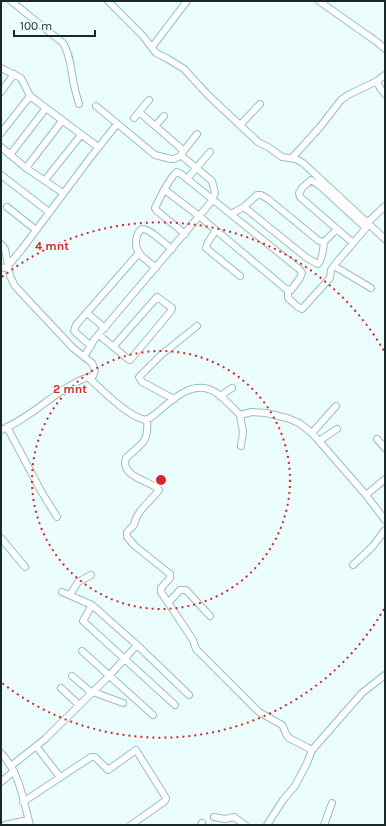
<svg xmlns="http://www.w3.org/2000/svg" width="386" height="826" font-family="Karla,sans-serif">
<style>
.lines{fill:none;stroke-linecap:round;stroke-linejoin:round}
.minor-casing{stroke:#95c1be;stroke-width:8}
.minor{stroke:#fff;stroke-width:6}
.ring{fill:none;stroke:#d62828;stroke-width:2;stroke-dasharray:2 4}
.centre{fill:#d62828;stroke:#ebfdfc;stroke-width:2}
.ring-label{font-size:12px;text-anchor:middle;font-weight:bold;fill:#d62828;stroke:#ebfdfc;stroke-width:3;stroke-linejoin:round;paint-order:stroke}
</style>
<rect width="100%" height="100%" fill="#ebfdfc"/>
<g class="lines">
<defs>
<path id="minor" d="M11,1L63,43C69,53 70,62 72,73C73,83 76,94 79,104
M108,1L143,36L156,53L168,59L184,69L208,95L258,142L268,147L282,157L296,159L303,163L385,239
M319,1L377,42L385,49
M152,47L187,1
M1,68L21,78L30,96L98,147
M385,75L377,81L380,88L385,94
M1,92L14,74
M139,112L184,151
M134,118L149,100
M240,125L260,104
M155,126L164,116
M1,133L30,96
M1,147L26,168L63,193
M182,153L197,134
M10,155L46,108
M292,158L320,127L341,100L348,95L377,81
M26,168L62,121
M1,175L49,212
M187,179L210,152
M45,180L81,135
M165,190L199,216L286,289L291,290L300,278L302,273L299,269L181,174L177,172C168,179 160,198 155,208L156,210L185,234
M7,207L36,230
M244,207L307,258L318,264C323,259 323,249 324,242
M231,214L244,207L257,195H261L268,199L319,241L324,242L337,229
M368,222L385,206
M216,230L208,242L206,248L240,276
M1,244L5,249L10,276L15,286L27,299L73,348L92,363L95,370L93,376L88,377
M334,266L371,288
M1,268L7,267L22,249L90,158L117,124
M156,268C145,259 132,252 137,236C138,233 140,229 143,229C150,229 166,245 172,249
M288,290V298L298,307L302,309L330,278L331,270L336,263L366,228L319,185L311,180L303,187L299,193L300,197L353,243
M87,313L105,328
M99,335L128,359L130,360L171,311L172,308L157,297L113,347
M91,346L76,333L74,331L76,325L138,254
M84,357L94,340L211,202L215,193L212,181L183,157L180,156L174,159H171L155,155L96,106
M220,396L232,388
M174,399L142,382L139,377L161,355L197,326
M240,415L243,432L241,446
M147,419C149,443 142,443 126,458C119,477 152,481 159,490C151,501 136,511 134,525L127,532V537L135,546L170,574V578L161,588V592L193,640L196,649L259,712L282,725C285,729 285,735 289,738L312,750
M7,427L41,491L57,517
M1,430C33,417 56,389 88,377C102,390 127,416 145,420L150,418C168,405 190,377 215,392C224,398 232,407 240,415L252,412L266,413L287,418L299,423L312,433L366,495L385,479
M312,433L336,406
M377,439L385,448
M319,441L337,429
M366,495L385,520
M1,538L25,567
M353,565L373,546L385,530
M62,592L92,605L137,645L189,695
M70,595L78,582L91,575
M168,603L180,590H186L210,616
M92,605L83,621L175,705
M82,651L153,715
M72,676L92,693
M61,688L79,705
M93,692L123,703
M36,746L60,777
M1,753C20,773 23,800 30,825
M11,766L45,739L109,676L137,645
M1,782L14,771
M23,802L91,757H95L108,770L136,750L166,798L165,801L131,825
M214,817L225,819L234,817L245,825
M5,825L28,820
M201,825L202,823
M267,825L283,800L295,786L307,763L312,750L362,693L385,675
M324,825L332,803"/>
</defs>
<use href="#minor" class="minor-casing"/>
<use href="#minor" class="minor"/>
</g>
<g class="ring">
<circle cx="161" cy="480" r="129"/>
<path d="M384 609A258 258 0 0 1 2 683M2 277A258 258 0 0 1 384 351"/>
</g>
<circle cx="161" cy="480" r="6" class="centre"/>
<g class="ring-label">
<text x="52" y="250">4 mnt</text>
<text x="70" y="393">2 mnt</text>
</g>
<rect width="386" height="826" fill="none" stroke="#172928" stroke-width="4"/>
<path d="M14 30v6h81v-6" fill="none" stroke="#172928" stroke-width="2"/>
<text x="20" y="30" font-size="12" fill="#172928" stroke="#ebfdfc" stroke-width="3" paint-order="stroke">100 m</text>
</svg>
